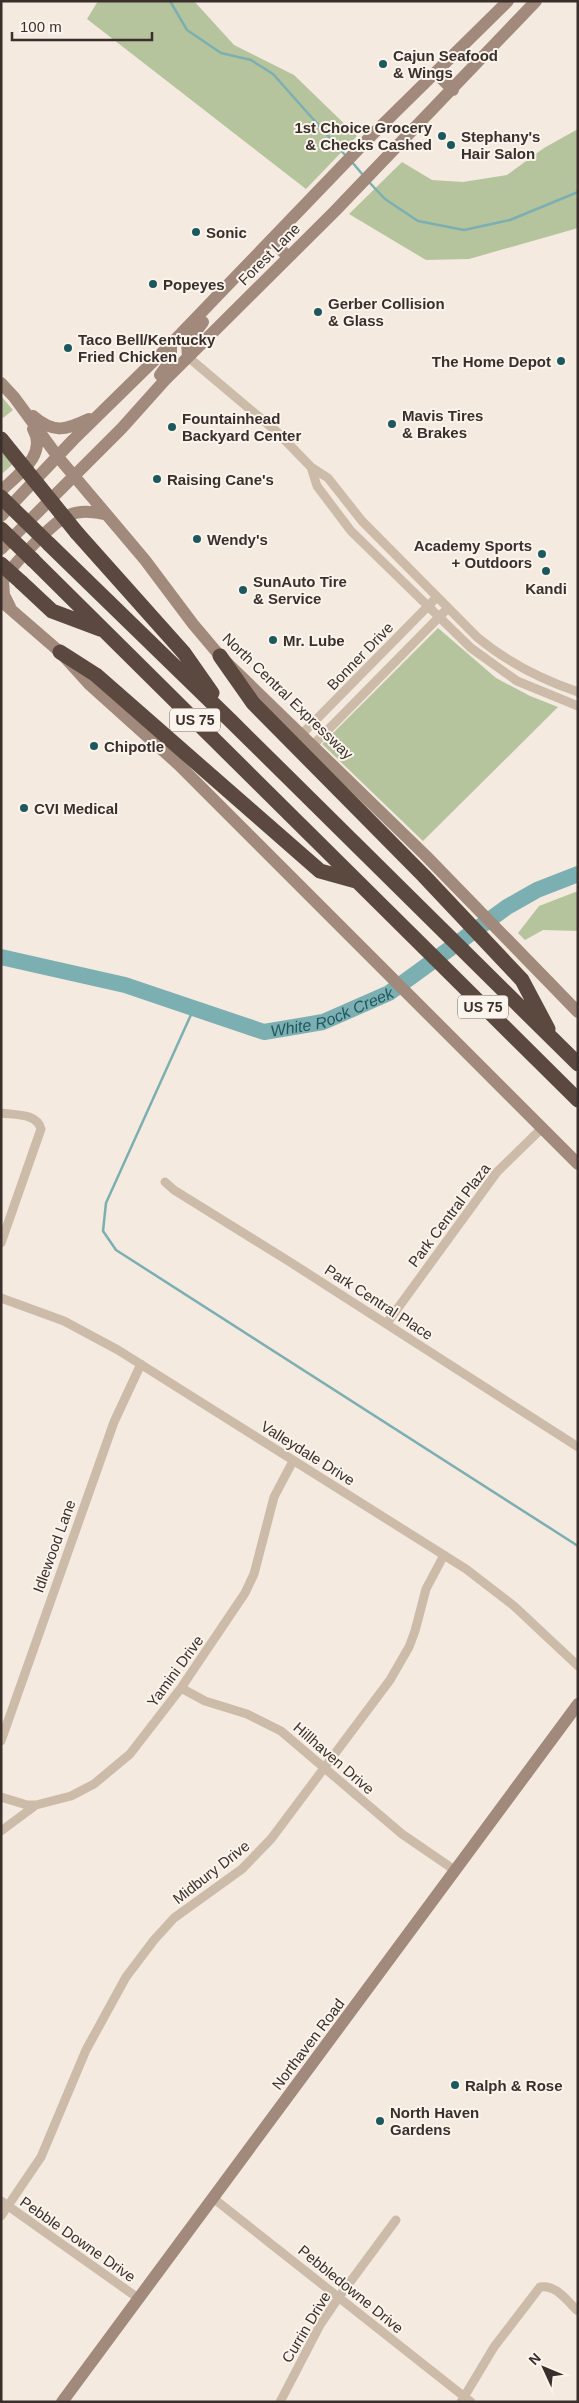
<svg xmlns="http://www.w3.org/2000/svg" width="579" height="2403" font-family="Helvetica,sans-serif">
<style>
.green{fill:#b6c49d}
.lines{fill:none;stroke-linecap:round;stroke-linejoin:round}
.stream{stroke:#7cafb2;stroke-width:2.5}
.river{stroke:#7cafb2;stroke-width:16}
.street{stroke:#cdbbaa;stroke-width:9}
.secondary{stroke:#a1897b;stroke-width:12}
.highway{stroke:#5b4940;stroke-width:15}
.highway-bridge{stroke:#5b4940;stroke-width:15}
.poi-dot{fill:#1d585e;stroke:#fbf4ec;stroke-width:2}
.labels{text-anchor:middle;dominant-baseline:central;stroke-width:4;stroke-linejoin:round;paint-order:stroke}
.shield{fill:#fbf4ec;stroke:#746a64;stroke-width:1}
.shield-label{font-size:14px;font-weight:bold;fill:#3a2f2a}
.poi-label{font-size:15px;font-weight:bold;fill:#3a2f2a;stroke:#fbf4ec;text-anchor:start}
.street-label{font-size:15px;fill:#3a2f2a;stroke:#fbf4ec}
.water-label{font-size:16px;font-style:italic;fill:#1d585e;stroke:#fbf4ec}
</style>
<rect width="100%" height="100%" fill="#f4eadf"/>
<path class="green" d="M98,1H194L234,45L294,75L357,136L306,189L87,19Z
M578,129V228L469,259L426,260L349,214L402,162L432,180L463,182L507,175L544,148Z
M1,396L13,410L3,418L1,416Z
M1,447L14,463L3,473L1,471Z
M438,628L496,678L530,696L558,707L423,841L322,744Z
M578,891V931L543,930L525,940L518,933L539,906Z"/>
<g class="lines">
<path class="stream" d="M170,1L187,30L221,53L251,60L273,74L346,156
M352,162L363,175
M368,181L385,199L418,221L464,230L510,220L578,192
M194,1008L106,1203L103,1231L116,1250L578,1546"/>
<path class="river" id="s1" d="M1,957L125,985L264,1032L323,1022L389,993L507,907L537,890L578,874"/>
<path class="street" d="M188,357L277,432L311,467L328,478L362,521L477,637C508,663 540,679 578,692
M311,467L317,486L351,531L471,648L517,681L578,706
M302,734L437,597
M313,745L448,608
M1,1113C15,1115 37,1113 41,1129L1,1243
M165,1182L174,1190L290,1262L578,1447
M1,1298L64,1321L118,1350L466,1569L514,1606L578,1666
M387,1323L497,1172L541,1129
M181,1688L205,1701L247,1714L281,1731L402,1834L456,1871
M1,1741L114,1422L141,1364
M1,1797L27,1805H36
M1,1831L36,1805L71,1796L94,1784L130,1754L181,1688L245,1593L254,1574L274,1497L293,1461
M213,2198L471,2402
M1,2201L138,2298
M1,2216L41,2157L86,2050L126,1977L154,1940L174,1918L242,1869L271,1839L390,1680L409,1647L415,1631L426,1589L444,1555
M280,2402L320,2325L339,2297L396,2220
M461,2402L494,2347L540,2287C556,2284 567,2301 578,2311"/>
<path class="secondary" d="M436,73L453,90
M272,240L288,257
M188,357L187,343L203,322
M160,375L171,360V344
M1,383L14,397L58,457L145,560L193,624L220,656L425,855L578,1012
M33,416C54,434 66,430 89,419
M1,491C18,474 48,455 33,429
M1,516L73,440L171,344L371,136L508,1
M1,549L122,428L165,380L335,211L536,1
M1,601L60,652L89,684L179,765L578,1164
M10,607L4,595L3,581C10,567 55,520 69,515C81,510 92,512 104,514
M62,2402L578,1704"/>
<path class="highway" d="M77,533L184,653L212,693
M49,544L231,721L578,1064
M33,560L578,1100
M21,582L52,611L100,629
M60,652L96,675L320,871L356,881
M220,656L253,703L424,876L522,980L548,1029"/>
<path class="highway-bridge" d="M1,439L77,533
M1,497L49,544
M1,529L33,560
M1,564L21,582"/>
</g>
<g class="poi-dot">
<circle cx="383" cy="64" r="5"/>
<circle cx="442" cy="136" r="5"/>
<circle cx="451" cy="145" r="5"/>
<circle cx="196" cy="232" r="5"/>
<circle cx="153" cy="284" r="5"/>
<circle cx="318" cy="312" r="5"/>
<circle cx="68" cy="348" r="5"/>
<circle cx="561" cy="361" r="5"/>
<circle cx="392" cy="424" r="5"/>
<circle cx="172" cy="427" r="5"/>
<circle cx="157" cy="479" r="5"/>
<circle cx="197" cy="539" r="5"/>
<circle cx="542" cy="554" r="5"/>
<circle cx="546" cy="571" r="5"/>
<circle cx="243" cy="590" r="5"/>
<circle cx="273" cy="640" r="5"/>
<circle cx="94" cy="746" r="5"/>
<circle cx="24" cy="808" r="5"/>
<circle cx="455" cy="2085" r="5"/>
<circle cx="380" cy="2121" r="5"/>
</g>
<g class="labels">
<g class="shield">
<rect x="170" y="708.5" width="50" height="23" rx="4"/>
<rect x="458" y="995.5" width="50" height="23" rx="4"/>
</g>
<g class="shield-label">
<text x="195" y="720">US 75</text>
<text x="483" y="1007">US 75</text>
</g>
<g class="poi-label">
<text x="393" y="55">Cajun Seafood<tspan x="393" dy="17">&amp; Wings</tspan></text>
<text x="432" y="127" text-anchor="end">1st Choice Grocery<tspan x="432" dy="17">&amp; Checks Cashed</tspan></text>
<text x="461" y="136">Stephany's<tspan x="461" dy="17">Hair Salon</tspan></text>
<text x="206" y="232">Sonic</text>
<text x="163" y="284">Popeyes</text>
<text x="328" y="303">Gerber Collision<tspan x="328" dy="17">&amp; Glass</tspan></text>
<text x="78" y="339">Taco Bell/Kentucky<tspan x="78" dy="17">Fried Chicken</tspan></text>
<text x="551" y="361" text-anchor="end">The Home Depot</text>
<text x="402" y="415">Mavis Tires<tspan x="402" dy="17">&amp; Brakes</tspan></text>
<text x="182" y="418">Fountainhead<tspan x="182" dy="17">Backyard Center</tspan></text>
<text x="167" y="479">Raising Cane's</text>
<text x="207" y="539">Wendy's</text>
<text x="532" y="545" text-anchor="end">Academy Sports<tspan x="532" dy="17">+ Outdoors</tspan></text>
<text x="253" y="581">SunAuto Tire<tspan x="253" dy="17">&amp; Service</tspan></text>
<text x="546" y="588" text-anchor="middle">Kandi</text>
<text x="283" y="640">Mr. Lube</text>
<text x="104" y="746">Chipotle</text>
<text x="34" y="808">CVI Medical</text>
<text x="465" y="2085">Ralph &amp; Rose</text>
<text x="390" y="2112">North Haven<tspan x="390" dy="17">Gardens</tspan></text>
</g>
<g class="street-label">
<text transform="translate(269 254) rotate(-45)">Forest Lane</text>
<text transform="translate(360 656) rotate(-46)">Bonner Drive</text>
<text transform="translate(288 696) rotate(44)">North Central Expressway</text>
<text transform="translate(449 1215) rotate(-53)">Park Central Plaza</text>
<text transform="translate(379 1302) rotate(33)">Park Central Place</text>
<text transform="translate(308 1453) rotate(32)">Valleydale Drive</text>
<text transform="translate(54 1546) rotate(-70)">Idlewood Lane</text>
<text transform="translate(175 1671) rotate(-54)">Yamini Drive</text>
<text transform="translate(334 1758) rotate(41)">Hillhaven Drive</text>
<text transform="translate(211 1872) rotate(-38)">Midbury Drive</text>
<text transform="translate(308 2044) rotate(-53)">Northaven Road</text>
<text transform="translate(78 2239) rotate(35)">Pebble Downe Drive</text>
<text transform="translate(351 2289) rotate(39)">Pebbledowne Drive</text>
<text transform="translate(306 2327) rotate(-59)">Currin Drive</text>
</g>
<g class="water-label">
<text stroke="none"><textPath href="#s1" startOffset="345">White Rock Creek</textPath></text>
</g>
</g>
<rect width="579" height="2403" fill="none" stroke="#3a2f2a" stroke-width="5"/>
<g transform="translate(544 2368) rotate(314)" stroke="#fbf4ec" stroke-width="4" paint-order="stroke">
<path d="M0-4L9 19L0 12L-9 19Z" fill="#3a2f2a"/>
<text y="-8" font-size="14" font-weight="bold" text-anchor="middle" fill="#3a2f2a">N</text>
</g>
<path d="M12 32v8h140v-8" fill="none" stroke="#3a2f2a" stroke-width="2.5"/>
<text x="20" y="32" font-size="15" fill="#3a2f2a" stroke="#fbf4ec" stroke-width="4" paint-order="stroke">100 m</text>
</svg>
